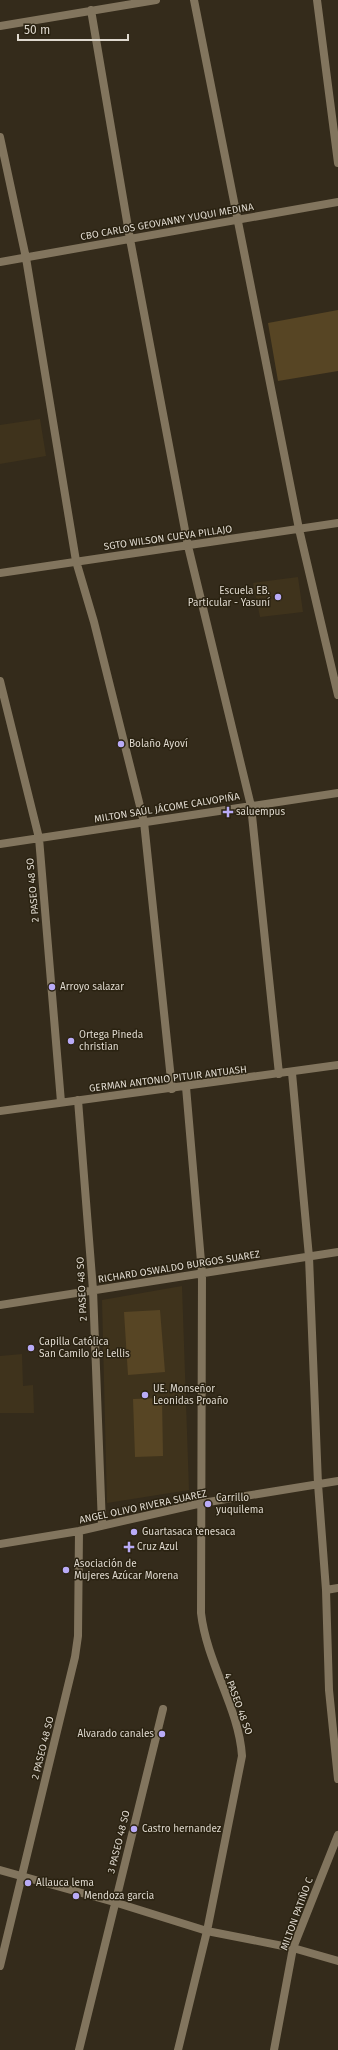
<svg xmlns="http://www.w3.org/2000/svg" width="338" height="2050" font-family="'Fira Sans',sans-serif">
<style>
.built{fill:#3f331c}
.green{fill:#574524}
.lines{fill:none;stroke-linecap:round;stroke-linejoin:round}
.street{stroke:#82755e;stroke-width:8}
.poi-dot{fill:#b9abf7;stroke:#2a2211;stroke-width:1.5}
.labels{text-anchor:middle;dominant-baseline:central;stroke-width:3;stroke-linejoin:round;paint-order:stroke}
.street-label{font-size:10px;fill:#dfd9cf;stroke:#2a2211}
.poi-label{font-size:10px;fill:#dfd9cf;stroke:#2a2211;text-anchor:start}
</style>
<rect width="100%" height="100%" fill="#342b1b"/>
<path class="built" d="M40,419L46,456L0,464V425Z
M298,577L303,612L260,617L253,583Z
M182,1286L189,1490L107,1503L102,1300Z
M22,1354L23,1386L33,1385L34,1413H0V1356Z"/>
<path class="green" d="M338,310V371L278,381L268,323Z
M160,1310L165,1372L128,1375L124,1312Z
M162,1398L163,1456L135,1457L133,1399Z"/>
<g class="lines">
<path class="street" d="M194,0L299,529L338,695
M317,0L338,163
M91,10L130,239L188,546L251,806L279,1074
M0,26L156,0
M0,137L26,258L76,561L94,622L144,822L172,1089
M0,262L338,202
M0,573L338,523
M0,681L39,838L61,1102
M0,844L338,793
M292,1073L309,1257L318,1484L326,1590L329,1690L338,1779
M78,1100L93,1290L102,1525
M0,1111L338,1065
M0,1305L338,1252
M0,1544L79,1531L202,1503L338,1481
M326,1590L338,1588
M0,1870L114,1902L207,1931L293,1948L338,1961
M0,1966L75,1657L78,1636L79,1531
M79,2050L163,1709
M178,2050L207,1931L242,1756C239,1708 207,1664 201,1613L202,1273L186,1087
M274,2050L293,1948L338,1835"/>
</g>
<g class="poi-dot">
<circle cx="278" cy="597" r="4"/>
<circle cx="121" cy="744" r="4"/>
<path d="M226 806h4v4h4v4h-4v4h-4v-4h-4v-4h4z"/>
<circle cx="52" cy="987" r="4"/>
<circle cx="71" cy="1041" r="4"/>
<circle cx="31" cy="1348" r="4"/>
<circle cx="145" cy="1395" r="4"/>
<circle cx="208" cy="1504" r="4"/>
<circle cx="134" cy="1532" r="4"/>
<path d="M127 1541h4v4h4v4h-4v4h-4v-4h-4v-4h4z"/>
<circle cx="66" cy="1570" r="4"/>
<circle cx="162" cy="1734" r="4"/>
<circle cx="134" cy="1829" r="4"/>
<circle cx="28" cy="1883" r="4"/>
<circle cx="76" cy="1896" r="4"/>
</g>
<g class="labels">
<g class="street-label">
<text transform="translate(167 222) rotate(-10)">CBO CARLOS GEOVANNY YUQUI MEDINA</text>
<text transform="translate(168 538) rotate(-8)">SGTO WILSON CUEVA PILLAJO</text>
<text transform="translate(167 808) rotate(-9)">MILTON SAÚL JÁCOME CALVOPIÑA</text>
<text transform="translate(33 890) rotate(-95)">2 PASEO 48 SO</text>
<text transform="translate(168 1079) rotate(-7)">GERMAN ANTONIO PITUIR ANTUASH</text>
<text transform="translate(179 1267) rotate(-9)">RICHARD OSWALDO BURGOS SUAREZ</text>
<text transform="translate(82 1289) rotate(-93)">2 PASEO 48 SO</text>
<text transform="translate(143 1507) rotate(-12)">ANGEL OLIVO RIVERA SUAREZ</text>
<text transform="translate(238 1704) rotate(70)">4 PASEO 48 SO</text>
<text transform="translate(43 1748) rotate(-76)">2 PASEO 48 SO</text>
<text transform="translate(119 1842) rotate(-76)">3 PASEO 48 SO</text>
<text transform="translate(297 1914) rotate(-70)">MILTON PATIÑO C</text>
</g>
<g class="poi-label">
<text x="270" y="591" text-anchor="end">Escuela EB.<tspan x="270" dy="12">Particular - Yasuní</tspan></text>
<text x="129" y="744">Bolaño Ayoví</text>
<text x="236" y="812">saluempus</text>
<text x="60" y="987">Arroyo salazar</text>
<text x="79" y="1035">Ortega Pineda<tspan x="79" dy="12">christian</tspan></text>
<text x="39" y="1342">Capilla Católica<tspan x="39" dy="12">San Camilo de Lellis</tspan></text>
<text x="153" y="1389">UE. Monseñor<tspan x="153" dy="12">Leonidas Proaño</tspan></text>
<text x="216" y="1498">Carrillo<tspan x="216" dy="12">yuquilema</tspan></text>
<text x="142" y="1532">Guartasaca tenesaca</text>
<text x="137" y="1547">Cruz Azul</text>
<text x="74" y="1564">Asociación de<tspan x="74" dy="12">Mujeres Azúcar Morena</tspan></text>
<text x="154" y="1734" text-anchor="end">Alvarado canales</text>
<text x="142" y="1829">Castro hernandez</text>
<text x="36" y="1883">Allauca lema</text>
<text x="84" y="1896">Mendoza garcia</text>
</g>
</g>
<path d="M18 34v6h110v-6" fill="none" stroke="#dfd9cf" stroke-width="2"/>
<text x="24" y="34" font-size="12" fill="#dfd9cf" stroke="#2a2211" stroke-width="3" paint-order="stroke">50 m</text>
</svg>
